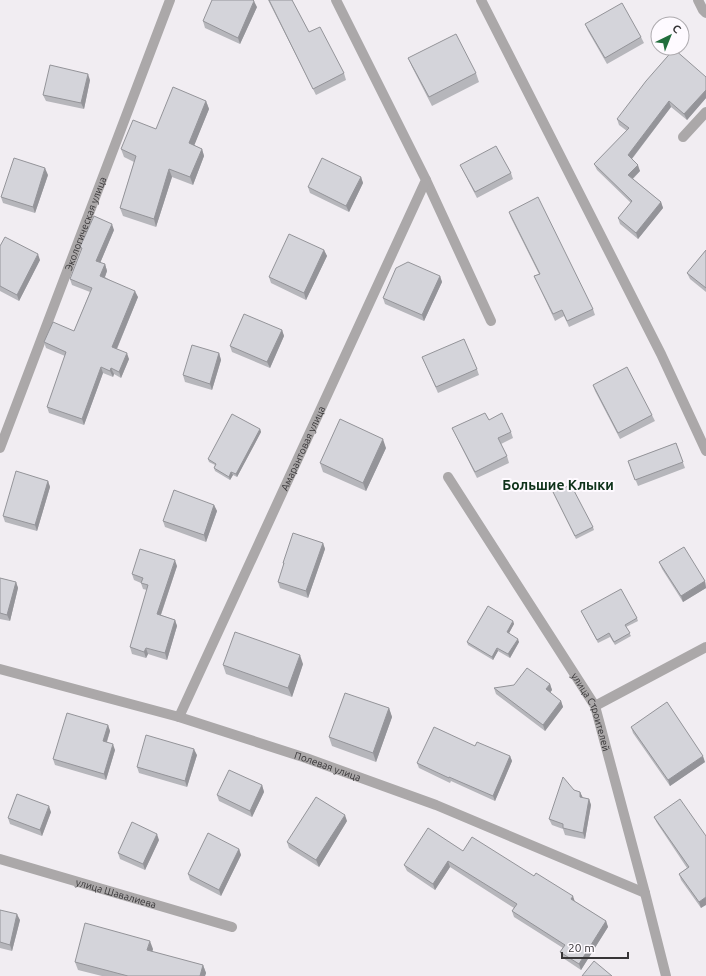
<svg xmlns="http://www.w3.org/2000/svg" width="706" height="976" font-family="Ubuntu,sans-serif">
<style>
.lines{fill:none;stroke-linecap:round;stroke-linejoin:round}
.lane{stroke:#aba8a9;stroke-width:10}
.street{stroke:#aba8a9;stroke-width:10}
.wall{fill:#b6b6bb}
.shaded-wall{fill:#949499}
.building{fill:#d4d4da;stroke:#949499}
.labels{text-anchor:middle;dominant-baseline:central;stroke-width:4;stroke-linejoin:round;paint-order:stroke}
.street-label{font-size:10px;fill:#373537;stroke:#fefaff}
.district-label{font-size:14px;font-weight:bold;fill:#0f331b;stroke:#fefaff}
</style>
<rect width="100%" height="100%" fill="#f1edf2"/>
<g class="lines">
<path class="lane" d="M481,0L661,354L706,451
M683,137L706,112
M426,180L491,321
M595,706L706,647"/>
<g class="street">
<path d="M698,0L703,10L706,13"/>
<path id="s1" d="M0,448L170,0"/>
<path id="s2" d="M448,477L595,706L645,893L666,976"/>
<path id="s3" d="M0,669L179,717L306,758L436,805L645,893"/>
<path id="s4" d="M179,717L426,180L336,0"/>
<path id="s5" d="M0,859L232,927"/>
</g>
</g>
<path class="wall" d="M268,0H292L309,32L344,73L346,80L316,95Z
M257,7L240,44L205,28L203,21Z
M585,24L641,37L644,43L607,64L588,31Z
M408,58L476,73L479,82L432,106L412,67Z
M706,77V98L687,120L671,107L632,159L640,171L633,179L661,202L663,208L638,239L620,224L618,218L631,203L597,170L594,164L627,131L619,125L617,119Z
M90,80L84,109L46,101L43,95Z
M206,101L209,109L194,145L202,149L204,156L193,185L172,177L156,227L123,216L120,208L134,162L124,157L121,149Z
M460,165L511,173L513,179L477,198L463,171Z
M48,175L35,213L3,203L1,197Z
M361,177L363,183L349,212L310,193L308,187Z
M509,212L593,309L595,315L569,327L564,316L555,321L537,282L534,276L539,274L511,218Z
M114,230L100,263L105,264L107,271L105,277L138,297L117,349L129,359L121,378L114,374L113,377L103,373L84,425L49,413L47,407L65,356L46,348L44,342L74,331L90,292L72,285L70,279L81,250L80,247Z
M0,246L40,260L19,301L0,291Z
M324,250L327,256L306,300L271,283L269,277Z
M706,250V292L690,279L687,273Z
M440,276L442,282L424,321L385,304L383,298Z
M282,330L284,336L270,368L232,352L230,346Z
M219,353L221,360L212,390L185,382L183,375Z
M422,357L477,369L479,375L438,393Z
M593,385L652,415L655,421L620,439L595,391Z
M489,420L511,432L513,438L501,444L507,456L509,463L477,478L452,428Z
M260,429L261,432L237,477L233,475L230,480L215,471L214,468L215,465L209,462L208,459Z
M676,443L685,468L638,486L628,461Z
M386,448L366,491L323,472L320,463Z
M48,481L50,487L37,531L5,522L3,516Z
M553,492L593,527L594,530L576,539Z
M214,505L217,511L206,542L165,527L163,521Z
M323,543L325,549L308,598L280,588L278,582L284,565L283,563Z
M659,562L705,581L706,588L683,602L662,569Z
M177,566L161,615L175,620L177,626L167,660L148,654L146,658L132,654L130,647L147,590L143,589L141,583L134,580L132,574Z
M0,578L16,582L18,588L10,621L0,619Z
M581,611L637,618L638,621L626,627L631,636L615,645L610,637L598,643Z
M513,621L514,624L509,633L519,642L510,658L498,651L493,660L468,645L467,642Z
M303,664L292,697L226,674L223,665Z
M550,684L552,690L550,693L561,701L563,707L545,731L496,694L494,688Z
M389,708L392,717L376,762L332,746L329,737Z
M108,725L110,731L107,742L115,750L106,780L55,765L53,759Z
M631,727L705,762L670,786L633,733Z
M475,746L510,756L512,761L495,801L451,781L450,783L419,768L417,763Z
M197,755L187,787L139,773L137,767Z
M262,785L264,792L252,817L219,801L217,795Z
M574,790L580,792L583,798L589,799L591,805L585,839L565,835L563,829L552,825L549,819Z
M51,812L42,836L10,824L8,818Z
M654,817L706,836L701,908L681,880L679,874L687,868L657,823Z
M347,821L319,867L289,848L287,842Z
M159,840L145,870L120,859L118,853Z
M239,849L241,855L221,896L190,880L188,874Z
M463,851L574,901L606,921L608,927L581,970L563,958L560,952L563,948L514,917L512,911L514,908L450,867L435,890L407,871L404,865Z
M0,910L20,920L12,951L0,948Z
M153,949L152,952L203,965L206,973L205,976H102L78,970L75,962Z"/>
<path class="shaded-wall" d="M254,1L257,7L240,44L238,38Z
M88,74L90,80L84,109L81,103Z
M706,90V98L687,120L684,114Z
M206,101L209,109L192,151L189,143Z
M669,101L671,107L630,161L628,155Z
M202,149L204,156L193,185L190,177Z
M638,165L640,171L630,181L628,175Z
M45,168L48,175L35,213L33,207Z
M169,169L172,177L156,227L154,219Z
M361,177L363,183L349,212L346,206Z
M661,202L663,208L638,239L636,233Z
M112,224L114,230L98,268L96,261Z
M324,250L327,256L306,300L304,293Z
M38,254L40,260L19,301L17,295Z
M105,264L107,271L103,282L100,276Z
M440,276L442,282L424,321L422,315Z
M135,291L138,297L115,353L112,347Z
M282,330L284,336L270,368L267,362Z
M127,353L129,359L121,378L119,372Z
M219,353L221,360L212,390L210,384Z
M101,367L103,373L84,425L82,419Z
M111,368L114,374L113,377L110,371Z
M260,429L261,432L237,477L236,474Z
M383,439L386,448L366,491L363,483Z
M231,472L233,475L230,480L229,477Z
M48,481L50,487L37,531L35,525Z
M214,505L217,511L206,542L204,535Z
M323,543L325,549L308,598L306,591Z
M175,560L177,566L159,620L157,614Z
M705,581L706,588L683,602L681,596Z
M16,582L18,588L10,621L7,615Z
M175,620L177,626L167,660L165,653Z
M513,621L514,624L508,635L507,632Z
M518,639L519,642L510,658L508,654Z
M146,648L148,654L146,658L144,652Z
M497,648L498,651L493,660L492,657Z
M300,655L303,664L292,697L288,688Z
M550,684L552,690L548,695L546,689Z
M561,701L563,707L545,731L543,725Z
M389,708L392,717L376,762L373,753Z
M108,725L110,731L105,747L103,741Z
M113,744L115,750L106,780L104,774Z
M194,749L197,755L187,787L185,781Z
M510,756L512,761L495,801L493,796Z
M703,756L705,762L670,786L668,780Z
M262,785L264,792L252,817L250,811Z
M580,792L583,798L580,797Z
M589,799L591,805L585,839L583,833Z
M49,806L51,812L42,836L40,830Z
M345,815L347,821L319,867L316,860Z
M157,834L159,840L145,870L143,864Z
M239,849L241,855L221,896L219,890Z
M448,861L450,867L435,890L433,884Z
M573,896L575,902L571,899Z
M706,897V905L701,908L699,902Z
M17,914L20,920L12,951L10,945Z
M606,921L608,927L581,970L579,964Z
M150,941L153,949L150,958L147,950Z
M203,965L206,973L205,976H200Z"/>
<path class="building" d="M212,0H253L254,1L238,38L203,21Z
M269,0H292L309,32L320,27L344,73L313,89Z
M622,3L641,37L605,58L585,24Z
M456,34L476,73L429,97L408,58Z
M674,49L706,77V90L684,114L669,101L628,155L638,165L628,175L661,202L636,233L618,218L632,201L594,164L629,128L617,119L646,81Z
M50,65L88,74L81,103L43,95Z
M173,87L206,101L189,143L202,149L190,177L169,169L154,219L120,208L136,156L121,149L133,120L156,129Z
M496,146L511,173L475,192L460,165Z
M14,158L45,168L33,207L1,197Z
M322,158L361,177L346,206L308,187Z
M538,197L593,309L567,321L562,310L553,314L534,276L540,274L509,212Z
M94,216L112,224L96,261L105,264L100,276L135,291L112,347L127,353L119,372L111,368L110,371L101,367L82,419L47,407L66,352L44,342L53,322L74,331L92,288L70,279L82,248L80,247Z
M289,234L324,250L304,293L269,277Z
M5,237L38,254L17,295L0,286V246Z
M706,250V288L687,273Z
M408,262L440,276L422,315L383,298L396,268Z
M244,314L282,330L267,362L230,346Z
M464,339L477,369L436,387L422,357Z
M192,345L219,353L210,384L183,375Z
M627,367L652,415L618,433L593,385Z
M485,413L489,420L502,413L511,432L498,438L507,456L475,472L452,428Z
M232,414L260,429L236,474L231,472L229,477L214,468L216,464L208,459Z
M340,419L383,439L363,483L320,463Z
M676,443L683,462L635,480L628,461Z
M16,471L48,481L35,525L3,516Z
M571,485L593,527L575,536L553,492Z
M174,490L214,505L204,535L163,521Z
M293,533L323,543L306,591L278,582L284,563H283Z
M684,547L705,581L681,596L659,562Z
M140,549L175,560L157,614L175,620L165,653L146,648L144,652L130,647L148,585L141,583L143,578L132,574Z
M0,578L16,582L7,615L0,613Z
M621,589L637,618L625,625L630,633L614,642L609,633L597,640L581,611Z
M488,606L513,621L507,632L518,639L508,654L497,648L492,657L467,642Z
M235,632L300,655L288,688L223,665Z
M527,668L550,684L546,689L561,701L543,725L494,688L514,685Z
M345,693L389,708L373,753L329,737Z
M667,702L703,756L668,780L631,727Z
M67,713L108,725L103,741L113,744L104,774L53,759Z
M434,727L475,746L477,742L510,756L493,796L449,777V778L417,763Z
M146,735L194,749L185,781L137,767Z
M229,770L262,785L250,811L217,795Z
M563,777L574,790L580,792V797L589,799L583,833L563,828V824L549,819Z
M17,794L49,806L40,830L8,818Z
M316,797L345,815L316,860L287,842Z
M680,799L706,836V897L699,902L679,874L689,867L654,817Z
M132,822L157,834L143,864L118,853Z
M428,828L463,851L472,837L534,876L536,873L573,896L571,899L606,921L579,964L560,952L565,945L512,911L517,904L448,861L433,884L404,865Z
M208,833L239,849L219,890L188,874Z
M0,910L17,914L10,945L0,942Z
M85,923L150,941L147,950L203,965L200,976H128L75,962Z
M594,961L612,976H582Z"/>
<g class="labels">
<g class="street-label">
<text stroke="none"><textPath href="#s1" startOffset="240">Экологическая улица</textPath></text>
<text stroke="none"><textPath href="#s4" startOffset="296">Амарантовая улица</textPath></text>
<text stroke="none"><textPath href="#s2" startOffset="276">улица Строителей</textPath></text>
<text stroke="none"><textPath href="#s3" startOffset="342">Полевая улица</textPath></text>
<text stroke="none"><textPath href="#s5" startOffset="121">улица Шавалиева</textPath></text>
</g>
<g class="district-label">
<text x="558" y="485">Большие Клыки</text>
</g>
</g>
<g transform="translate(670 36) rotate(43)"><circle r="19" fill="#fefaff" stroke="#aeabaf"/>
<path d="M0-3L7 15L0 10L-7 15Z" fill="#216d3c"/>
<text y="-6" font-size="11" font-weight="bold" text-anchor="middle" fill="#373537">С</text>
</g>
<path d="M562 952v6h66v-6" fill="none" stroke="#373537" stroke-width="2"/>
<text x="568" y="952" font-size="12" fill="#373537" stroke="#fefaff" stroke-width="3" paint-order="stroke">20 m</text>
</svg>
